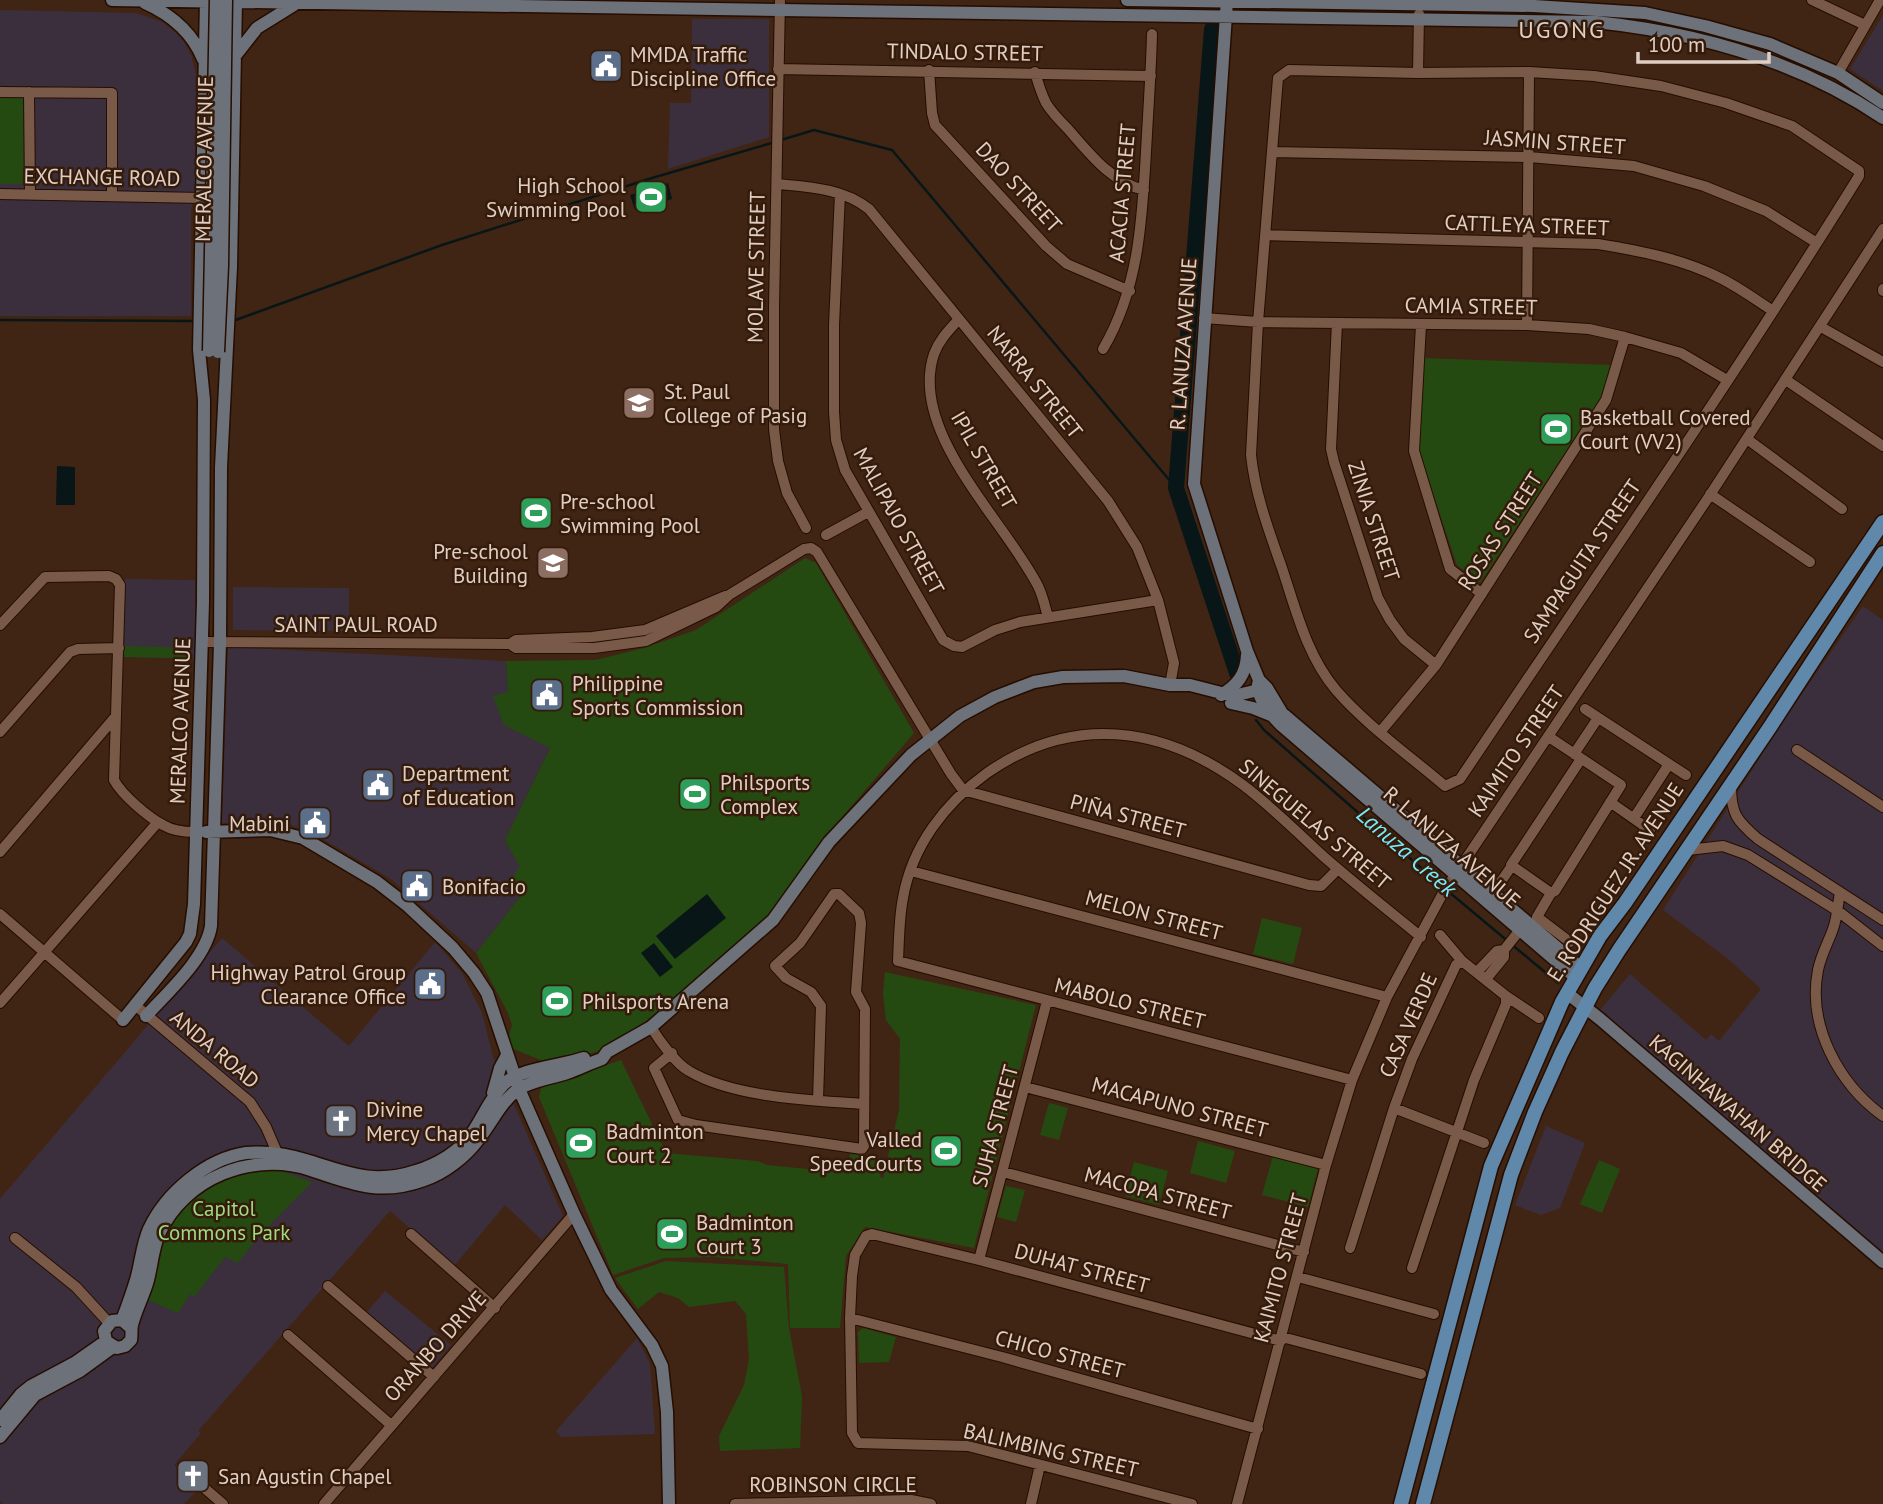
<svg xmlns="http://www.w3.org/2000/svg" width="1883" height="1504" font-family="'PT Sans',sans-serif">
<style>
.commercial{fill:#3c2f3d}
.green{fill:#254a11}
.water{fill:#081618}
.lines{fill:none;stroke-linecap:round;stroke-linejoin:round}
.stream{stroke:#081618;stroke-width:2.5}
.river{stroke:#081618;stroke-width:16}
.street-casing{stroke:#250d00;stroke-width:12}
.secondary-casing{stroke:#250d00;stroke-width:15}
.primary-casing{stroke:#250d00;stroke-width:17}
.street{stroke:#795a48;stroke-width:10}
.secondary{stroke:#6d7179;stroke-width:12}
.primary{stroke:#6088aa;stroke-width:14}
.secondary-bridge-casing{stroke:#250d00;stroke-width:15;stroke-linecap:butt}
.secondary-bridge{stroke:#6d7179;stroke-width:12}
.labels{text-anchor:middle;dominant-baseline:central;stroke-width:5;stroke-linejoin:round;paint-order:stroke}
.street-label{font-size:21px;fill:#e0cec4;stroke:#351b0a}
.poi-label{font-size:21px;fill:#e0cec4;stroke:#351b0a;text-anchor:start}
.park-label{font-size:21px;fill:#9dda83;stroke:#351b0a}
.water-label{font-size:23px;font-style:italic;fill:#79e9fa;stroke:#351b0a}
.quarter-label{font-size:24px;letter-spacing:2px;fill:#e0cec4;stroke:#351b0a}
</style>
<rect width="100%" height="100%" fill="#402514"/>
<path class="commercial" d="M0,10L136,13L162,22L175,32L184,42L191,55L196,75L195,186L191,210V316H0Z
M1883,15V91L1850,69Z
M692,19H769V137L668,169L670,103H691Z
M125,579L195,580V659L122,657Z
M233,587L349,588V631L233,630Z
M1863,606L1883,620V1252L1600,1010L1630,974L1706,1040L1711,1034L1719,1041L1761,989L1727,958L1663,910L1782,723Z
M228,647L506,661L508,692L550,748L505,840L521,867L520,897L476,953L391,879L321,838L283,821L222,823Z
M222,938L349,1046L435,942L462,973L482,1013L493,1057L563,1216L542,1240L505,1205L454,1266L390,1211L204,1424L198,1431L201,1433L174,1465L200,1487L184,1504H3L0,1501V1199Z
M1546,1126L1585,1143L1560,1208L1541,1215L1515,1205Z
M385,1291L451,1345L431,1369L366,1313Z
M637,1338L650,1364L655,1434L561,1437L556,1431Z"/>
<path class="green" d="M0,96H26V184H0Z
M1422,358L1611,365L1602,396L1480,583L1457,565L1416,444Z
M805,558L816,563L914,733L819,844L774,911L650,1018L621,1040L598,1051L553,1065L506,1046L512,1025L508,1013L476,953L520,897L508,883L520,867L505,840L550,748L504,725L493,696L508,692L506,661L595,660L644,648L696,630Z
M124,646L188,648V658L124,657Z
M1262,918L1302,928L1293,964L1253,954Z
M885,972L1036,1005L974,1248L865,1227L846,1256L840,1328H790L788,1264L715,1257L664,1258L613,1275L539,1097L541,1088L621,1060L666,1153L757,1161L767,1165L848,1173L850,1154L883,1158L880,1177L883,1178L899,1110L900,1039L886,1020L883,993Z
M1049,1103L1068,1108L1059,1140L1040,1135Z
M1198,1141L1235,1151L1226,1183L1190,1173Z
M1273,1156L1318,1168L1308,1207L1262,1195Z
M1599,1160L1620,1169L1602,1213L1580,1204Z
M1134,1162L1168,1171L1159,1205L1125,1196Z
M266,1169L281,1171L312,1182L259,1236L238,1263L225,1257L194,1297L190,1294L178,1313L148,1300C154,1228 190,1175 266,1169Z
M1006,1186L1025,1190L1016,1222L997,1217Z
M666,1261L784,1267L789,1328L802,1396L800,1448L720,1451L719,1436L744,1385L749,1359L746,1314L735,1301L689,1307L678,1298L659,1292L638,1309L615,1278Z
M863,1328L896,1337L889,1362L859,1363L858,1332Z"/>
<path class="water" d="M668,183L672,199L635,210L630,195Z
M57,466L75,467V505H56Z
M707,894L726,918L675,959L656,936Z
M654,943L673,967L660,977L641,953Z"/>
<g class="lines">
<path class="stream" d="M781,140L814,130L892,150L1176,488
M0,320L196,321
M233,321L442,245L652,178L775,142
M1256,720L1264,730L1444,888
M1449,892L1558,983"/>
<path class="river" d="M1212,29L1176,488L1237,673"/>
<defs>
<path id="street" d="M780,0L774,306V429L778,461L787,493L806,528
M1812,0L1865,25
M778,69L1151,76
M929,70L932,113L935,125L1046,246L1067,264L1130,291
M1289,70L1418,73L1529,72L1594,76L1661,86L1726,103L1792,126L1859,171V176C1732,381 1594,579 1460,779L1445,786C1411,757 1364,723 1336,690C1307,656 1296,610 1282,568C1269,531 1255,494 1251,455L1258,322L1278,78Z
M1035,72C1038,83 1041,93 1046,103C1052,113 1060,121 1068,129C1089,153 1111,182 1144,190
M1418,73L1419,14
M1838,73L1880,0
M0,92L112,93V196
M29,92L30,195
M1272,152L1529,157L1634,166L1704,186L1766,211L1817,243
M777,184C808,187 843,188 869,209L1108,501L1137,547L1158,600L1174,663L1170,685
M0,194L202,198
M840,194L834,325V412L836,440L845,470L943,640L954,646L962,647L995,630L1020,622L1158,600
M1265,235L1598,244C1640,251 1684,259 1722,279C1740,288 1756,300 1773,311
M1883,289V291
M1204,318L1258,322L1527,325L1589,329L1625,337L1681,353L1727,380
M959,319C949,330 939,340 934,354C908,432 1005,521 1038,586C1043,596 1045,607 1048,617
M1337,323L1331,449L1334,462L1378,598L1390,620L1404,639L1436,665
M1421,325L1414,451L1450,569L1482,594
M1527,325L1529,72
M1821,327L1883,362
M1103,349C1139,288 1142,220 1146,152C1148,113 1151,73 1152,34
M1786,380L1883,446
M1747,439L1842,509
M1710,494L1810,562
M826,535L868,512
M0,625L45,577L109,576L116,579L120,585L114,780C122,795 148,817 163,825C173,831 184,832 195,832
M202,642L510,644L516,648H594L646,641L716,607L729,595L804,549L811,548L817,552L951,774L963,790L1309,885L1321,886L1338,869
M510,644L516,640L592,637L645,630L725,596
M1585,709L1669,764L1634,818
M1381,731L1436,665L1606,400L1625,337
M0,732L70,652L78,649L119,648
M1549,737L1621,785L1555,891L1551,893L1511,865L1581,759
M1797,750L1883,807
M1574,754L1598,718
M1669,764L1686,775
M1731,786C1731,814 1737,821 1758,839L1883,920
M1610,802L1650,830
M1688,850L1723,846L1748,855L1838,911L1883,946
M0,852L116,716
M911,871L1387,997
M1840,892C1838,904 1837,918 1833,929C1828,943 1821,955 1818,970C1807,1026 1839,1084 1883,1116
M1493,893L1511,867
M1551,893L1537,917L1570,942
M0,914L123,1020
M1440,935L1462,961L1506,996L1539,1018
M1477,972L1497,951L1504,950L1523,926
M1486,979L1504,957V950
M0,1003L158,822
M135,1005L250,1102L266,1127L279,1157
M651,1027C659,1040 676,1064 689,1071C734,1098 812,1100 863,1104
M672,1053L654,1068L678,1120L696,1125L862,1149L864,1146L865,1009L856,992L861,923L859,913L839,894H834L800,943L775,966L786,978L811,992L821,1006L818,1100
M1352,1080L898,961C899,940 899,918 903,898C912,846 945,803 987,773C1072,714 1162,725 1243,785C1271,806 1297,832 1323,856C1355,884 1388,910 1421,937
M1025,1087L1326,1165
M1394,1108L1484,1143
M1003,1172L1304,1252
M411,1234L495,1308
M15,1238L76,1287L109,1323
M1350,1248L1394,1108L1412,1059L1456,965L1462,961
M979,1260L1047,1001
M1412,1268L1474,1080L1506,1004V996
M1298,1277L1434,1314
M328,1286L434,1377
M850,1318L1002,1357L1258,1429
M288,1335L391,1425
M1282,1337L1421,1374
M202,1486L223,1504
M324,1504L574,1214
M735,1504L911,1500L931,1504
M1031,1504L1040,1465
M1192,1504L968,1446L858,1443L852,1433L850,1318L852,1276L855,1255L866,1236L872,1234L979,1260L1281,1341
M1237,1504L1326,1165L1352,1080L1387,997L1443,893L1708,498L1883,229"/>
<path id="secondary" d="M112,0L1596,22C1699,33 1797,60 1883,118
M1127,0L1534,6L1645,13L1705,26L1770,44L1838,73L1883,103
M1227,0L1194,484L1247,651L1259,680L1267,688L1282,713L1581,968
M145,3C172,15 192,32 203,59
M235,56L257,28L294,5
M1258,684C1257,698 1271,715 1281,725L1576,978
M1221,695C1238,685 1246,674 1247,655
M1231,703L1253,708L1273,716
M206,832L270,830L303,838L377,882L408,906L453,948L474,973L487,993L519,1089L574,1214L611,1290L652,1345L662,1366L667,1412L669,1504
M1567,993L1600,1019L1883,1262
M146,1016C168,992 206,958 211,926L220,643L221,467L231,267L236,0
M123,1020L186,942L190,934L194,904L203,602L204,400L199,350L206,0
M493,1093L500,1068L507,1055
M122,1320C127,1307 132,1293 136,1280C141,1263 142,1245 149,1229C166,1193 206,1159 246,1153C268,1151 288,1154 309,1161C348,1173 374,1185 416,1171C436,1165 461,1151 472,1133C483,1117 490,1098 504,1084C520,1068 561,1066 584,1058
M131,1328L122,1320L112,1321L104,1331L106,1341L117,1348L125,1346L131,1340C132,1334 131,1330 132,1325C136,1309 144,1295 148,1280C152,1264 153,1248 159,1234C185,1177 253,1151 311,1170C352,1184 380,1196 424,1180C445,1173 465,1157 478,1140C492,1123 499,1104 517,1090C530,1081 552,1078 567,1073C579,1069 590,1063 602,1059L607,1052L651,1027L773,920L829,842L911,755L960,716L995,697L1034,682L1063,677L1124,676L1170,685H1190L1233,696L1267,688
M0,1420L21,1394L31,1386L76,1362L106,1341
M0,1437L35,1395L80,1371L113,1347"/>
<path id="primary" d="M1401,1504L1491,1166L1562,1002L1600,936L1625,903L1883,522
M1423,1504L1511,1175L1535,1112L1562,1052L1595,988L1619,950L1770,727L1883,553"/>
</defs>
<use href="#street" class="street-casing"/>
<use href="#secondary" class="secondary-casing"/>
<use href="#primary" class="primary-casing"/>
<use href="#street" class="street"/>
<use href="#secondary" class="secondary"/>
<use href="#primary" class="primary"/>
<defs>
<path id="secondary-bridge" d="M209,351L216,0
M218,352L222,266L226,0"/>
</defs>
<use href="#secondary-bridge" class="secondary-bridge-casing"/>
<use href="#secondary-bridge" class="secondary-bridge"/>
</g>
<defs>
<symbol id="civic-square" viewBox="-11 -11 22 22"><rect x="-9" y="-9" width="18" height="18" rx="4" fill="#5c6f8a" stroke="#351b0a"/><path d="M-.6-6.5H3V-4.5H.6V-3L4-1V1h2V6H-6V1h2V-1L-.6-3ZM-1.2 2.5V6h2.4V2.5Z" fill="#fff"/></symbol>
<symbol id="stadium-square" viewBox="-11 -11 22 22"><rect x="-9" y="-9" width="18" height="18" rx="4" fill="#2e9e5b" stroke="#351b0a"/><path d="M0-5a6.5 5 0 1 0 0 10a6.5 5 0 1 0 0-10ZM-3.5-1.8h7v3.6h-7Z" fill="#fff"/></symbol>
<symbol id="university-square" viewBox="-11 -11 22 22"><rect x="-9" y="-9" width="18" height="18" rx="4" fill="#8d6e63" stroke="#351b0a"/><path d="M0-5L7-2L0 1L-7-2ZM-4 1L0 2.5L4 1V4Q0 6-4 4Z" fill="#fff"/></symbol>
<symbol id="school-square" viewBox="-11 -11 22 22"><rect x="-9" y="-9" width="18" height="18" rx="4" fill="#8d6e63" stroke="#351b0a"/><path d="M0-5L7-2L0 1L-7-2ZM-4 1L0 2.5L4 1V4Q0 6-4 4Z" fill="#fff"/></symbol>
<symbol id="church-square" viewBox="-11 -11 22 22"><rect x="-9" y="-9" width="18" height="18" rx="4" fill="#6b7280" stroke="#351b0a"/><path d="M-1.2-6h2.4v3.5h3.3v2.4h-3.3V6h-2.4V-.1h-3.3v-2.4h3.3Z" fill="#fff"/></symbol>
</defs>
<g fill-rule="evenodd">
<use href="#civic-square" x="587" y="47" width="38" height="38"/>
<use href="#stadium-square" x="632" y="178" width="38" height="38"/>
<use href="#university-square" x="620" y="384" width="38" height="38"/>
<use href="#stadium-square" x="1537" y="410" width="38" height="38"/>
<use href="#stadium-square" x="517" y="494" width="38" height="38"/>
<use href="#school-square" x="534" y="544" width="38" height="38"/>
<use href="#civic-square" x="528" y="676" width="38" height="38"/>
<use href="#civic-square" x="359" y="766" width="38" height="38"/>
<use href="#stadium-square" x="676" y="775" width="38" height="38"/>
<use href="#civic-square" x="296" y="804" width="38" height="38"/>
<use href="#civic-square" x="398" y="867" width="38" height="38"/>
<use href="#civic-square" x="411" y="965" width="38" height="38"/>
<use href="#stadium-square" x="538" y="982" width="38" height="38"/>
<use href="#church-square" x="322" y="1102" width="38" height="38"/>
<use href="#stadium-square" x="562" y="1124" width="38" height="38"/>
<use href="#stadium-square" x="927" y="1132" width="38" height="38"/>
<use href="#stadium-square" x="653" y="1215" width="38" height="38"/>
<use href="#church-square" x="174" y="1457" width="38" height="38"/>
</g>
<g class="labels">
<g class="street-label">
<text transform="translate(965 52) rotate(1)">TINDALO STREET</text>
<text transform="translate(1555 142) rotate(4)">JASMIN STREET</text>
<text transform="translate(204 159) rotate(-89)">MERALCO AVENUE</text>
<text transform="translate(102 177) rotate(1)">EXCHANGE ROAD</text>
<text transform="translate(1019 187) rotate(47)">DAO STREET</text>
<text transform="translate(1122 193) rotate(-85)">ACACIA STREET</text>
<text transform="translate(1527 225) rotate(2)">CATTLEYA STREET</text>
<text transform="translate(756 267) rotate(-89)">MOLAVE STREET</text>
<text transform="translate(1471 306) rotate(1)">CAMIA STREET</text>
<text transform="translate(1183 344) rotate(-86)">R. LANUZA AVENUE</text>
<text transform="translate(1035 382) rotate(51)">NARRA STREET</text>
<text transform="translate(984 460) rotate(60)">IPIL STREET</text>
<text transform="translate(899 521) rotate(61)">MALIPAJO STREET</text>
<text transform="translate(1374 521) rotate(72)">ZINIA STREET</text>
<text transform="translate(1500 531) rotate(-57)">ROSAS STREET</text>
<text transform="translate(1582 561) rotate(-56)">SAMPAGUITA STREET</text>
<text x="356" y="624">SAINT PAUL ROAD</text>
<text transform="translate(180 721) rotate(-88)">MERALCO AVENUE</text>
<text transform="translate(1516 751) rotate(-56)">KAIMITO STREET</text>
<text transform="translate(1128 816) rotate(15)">PIÑA STREET</text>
<text transform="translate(1315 824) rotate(40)">SINEGUELAS STREET</text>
<text transform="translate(1452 847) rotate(41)">R. LANUZA AVENUE</text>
<text transform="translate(1615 882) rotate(-57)">E. RODRIGUEZ JR. AVENUE</text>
<text transform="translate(1154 915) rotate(15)">MELON STREET</text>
<text transform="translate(1130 1003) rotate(14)">MABOLO STREET</text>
<text transform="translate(1408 1025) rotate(-66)">CASA VERDE</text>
<text transform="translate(215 1049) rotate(40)">ANDA ROAD</text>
<text transform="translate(1180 1107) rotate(15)">MACAPUNO STREET</text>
<text transform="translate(1738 1113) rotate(41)">KAGINHAWAHAN BRIDGE</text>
<text transform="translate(995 1126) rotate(-75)">SUHA STREET</text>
<text transform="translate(1158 1193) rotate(15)">MACOPA STREET</text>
<text transform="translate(1082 1268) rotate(15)">DUHAT STREET</text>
<text transform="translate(1280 1268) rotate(-75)">KAIMITO STREET</text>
<text transform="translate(435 1346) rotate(-48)">ORANBO DRIVE</text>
<text transform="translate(1060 1354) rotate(15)">CHICO STREET</text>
<text transform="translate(1051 1450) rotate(13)">BALIMBING STREET</text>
<text x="833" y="1484">ROBINSON CIRCLE</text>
</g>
<g class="poi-label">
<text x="630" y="54">MMDA Traffic<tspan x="630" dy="24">Discipline Office</tspan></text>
<text x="626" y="185" text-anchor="end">High School<tspan x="626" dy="24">Swimming Pool</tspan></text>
<text x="664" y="391">St. Paul<tspan x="664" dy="24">College of Pasig</tspan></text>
<text x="1580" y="417">Basketball Covered<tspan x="1580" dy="24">Court (VV2)</tspan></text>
<text x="560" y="501">Pre-school<tspan x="560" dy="24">Swimming Pool</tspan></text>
<text x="528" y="551" text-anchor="end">Pre-school<tspan x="528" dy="24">Building</tspan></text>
<text x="572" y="683">Philippine<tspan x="572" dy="24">Sports Commission</tspan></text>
<text x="402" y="773">Department<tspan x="402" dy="24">of Education</tspan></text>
<text x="720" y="782">Philsports<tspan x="720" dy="24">Complex</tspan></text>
<text x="290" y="823" text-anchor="end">Mabini</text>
<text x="442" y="886">Bonifacio</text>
<text x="406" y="972" text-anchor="end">Highway Patrol Group<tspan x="406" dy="24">Clearance Office</tspan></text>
<text x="582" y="1001">Philsports Arena</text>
<text x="366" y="1109">Divine<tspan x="366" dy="24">Mercy Chapel</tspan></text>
<text x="606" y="1131">Badminton<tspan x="606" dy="24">Court 2</tspan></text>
<text x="922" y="1139" text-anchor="end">Valled<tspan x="922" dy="24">SpeedCourts</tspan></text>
<text x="696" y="1222">Badminton<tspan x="696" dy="24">Court 3</tspan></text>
<text x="218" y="1476">San Agustin Chapel</text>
</g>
<g class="park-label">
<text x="224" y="1208">Capitol<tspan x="224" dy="24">Commons Park</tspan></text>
</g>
<g class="water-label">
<text transform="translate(1407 851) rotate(41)">Lanuza Creek</text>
</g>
<g class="quarter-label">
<text x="1562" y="29">UGONG</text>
</g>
</g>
<path d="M1638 52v10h131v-10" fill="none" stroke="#e0cec4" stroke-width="3.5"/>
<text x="1648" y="52" font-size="21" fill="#e0cec4" stroke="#351b0a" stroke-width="5" paint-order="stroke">100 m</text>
</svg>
